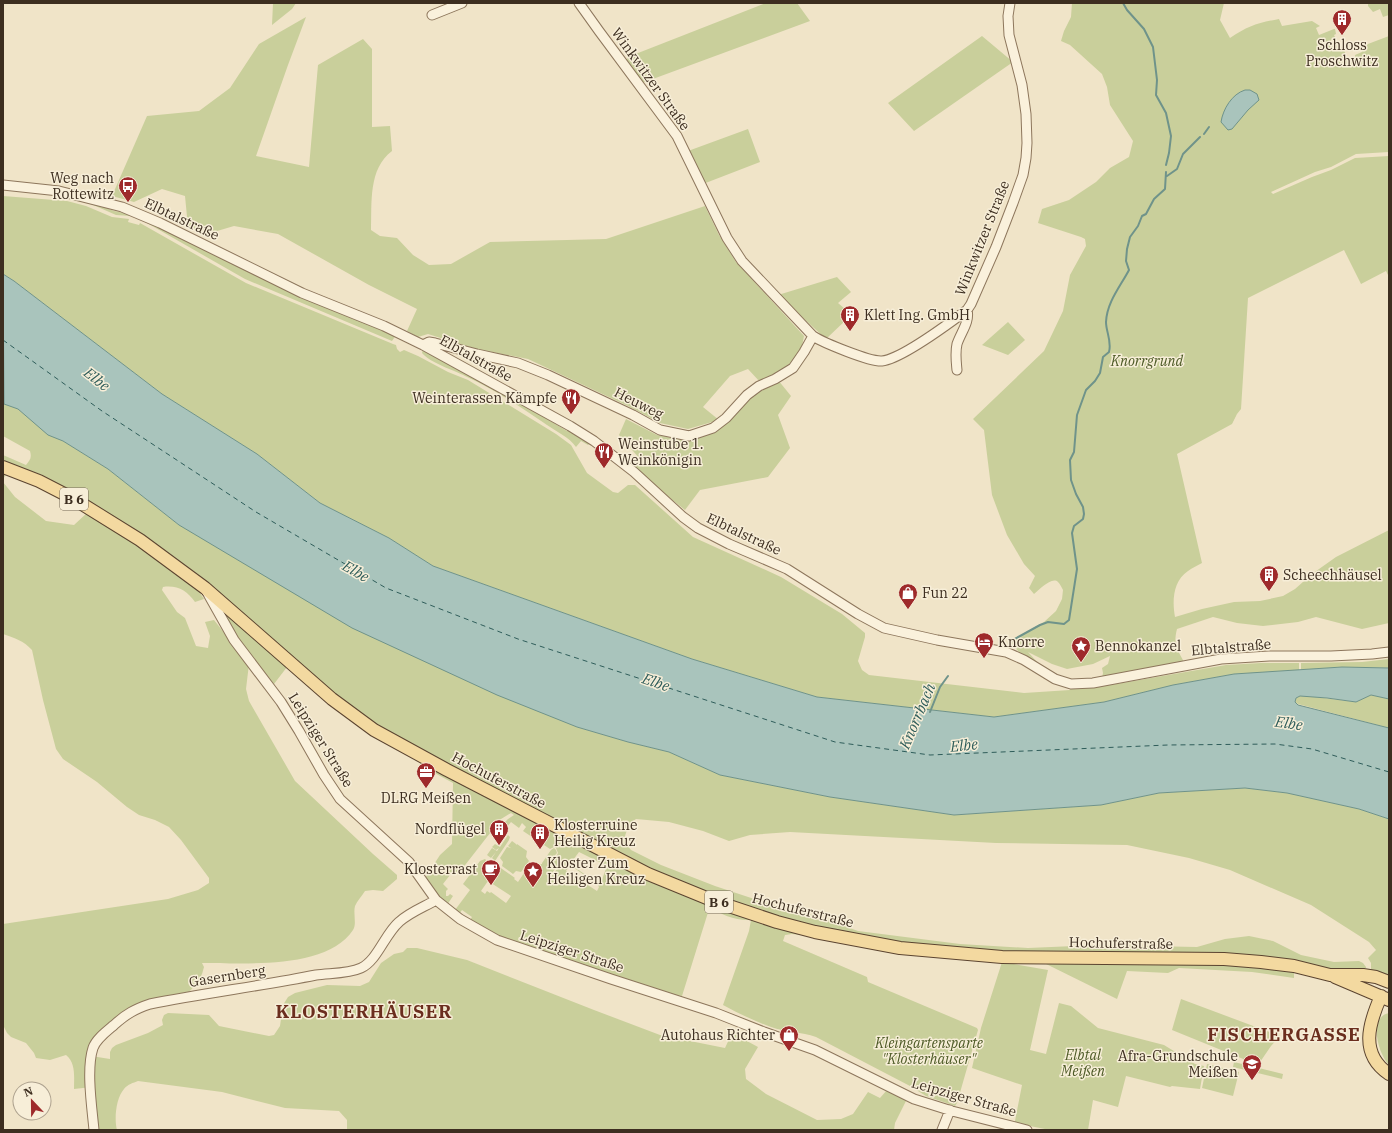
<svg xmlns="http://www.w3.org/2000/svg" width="1392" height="1133" font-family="'IBM Plex Serif',serif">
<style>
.green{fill:#c9cf9b;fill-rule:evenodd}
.water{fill:#a9c4bc;stroke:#6f938a}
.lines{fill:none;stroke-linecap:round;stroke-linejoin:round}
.stream{stroke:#6f938a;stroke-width:2}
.ferry{stroke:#2f5d5a;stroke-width:1;stroke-dasharray:5 4;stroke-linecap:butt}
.minor-casing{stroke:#8d765c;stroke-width:11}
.major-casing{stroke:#5b4430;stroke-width:14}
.minor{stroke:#faf1dc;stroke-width:9}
.major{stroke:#f3d9a0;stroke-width:12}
.labels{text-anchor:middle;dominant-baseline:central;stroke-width:3;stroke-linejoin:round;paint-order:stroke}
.shield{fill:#f7eed8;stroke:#756857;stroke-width:1}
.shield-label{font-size:13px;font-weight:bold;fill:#3d2e20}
.poi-label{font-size:14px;fill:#3d2e20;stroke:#f7eed8;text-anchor:start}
.street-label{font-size:14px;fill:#3d2e20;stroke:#f7eed8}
.park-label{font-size:14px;font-style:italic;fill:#4d5a26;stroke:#f7eed8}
.water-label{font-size:15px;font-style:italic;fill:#2f5d5a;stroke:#f7eed8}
.district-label{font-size:18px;font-weight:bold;letter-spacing:1px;fill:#6b2e1e;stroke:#f7eed8}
</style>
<rect width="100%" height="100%" fill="#f0e4c8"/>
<path class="green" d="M273,3H296L292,9L272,25Z
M766,3H797L810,21L642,83L625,60L633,55Z
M1072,3H1224L1220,20L1230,38C1248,26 1257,23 1279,19L1282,26L1312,21L1320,26L1316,28L1319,35L1334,29H1335L1336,34L1334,35L1335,37L1331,40L1330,43L1332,46L1338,45L1339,47H1343L1347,58L1349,57L1351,60L1355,58V55L1362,52L1360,47L1389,36V152L1356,154L1331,167L1315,172L1271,192L1273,194L1312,177L1331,170L1355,158L1389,156V277L1386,271L1361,284L1344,250L1248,298L1241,409L1237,414L1232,424L1177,454L1202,563C1198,565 1192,568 1188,571C1173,581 1172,601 1175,617L1202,609L1234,602L1260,601L1283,596L1295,589L1312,574L1336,557L1389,530V623L1362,629L1316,617L1298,622L1263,626L1237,623L1213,617L1177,629C1173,645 1177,649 1184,662L1102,678L1103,673L1102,668L1108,664L1110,656L1093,664L1067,669L1052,664L1028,652L1038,663L1060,676L1050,672L1022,656L1010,641L1044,622L1056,611L1062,599L1063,590C1062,588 1060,584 1058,582C1052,576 1039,590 1034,594L1029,588L1035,576L1024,564L1007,535L992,495L984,430L973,419L1044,351L1063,311L1070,275L1086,246L1085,239L1081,237L1038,223L1042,209L1069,200L1096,182L1110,168L1129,157L1133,141L1110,105L1107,87L1102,74L1070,45L1061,41L1064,31L1071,17Z
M1368,3H1389V15L1383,17L1380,9L1373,12L1368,6Z
M306,17L288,65L256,156L309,167L318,65L363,39L372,49V127L390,126L392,151C368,169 372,203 371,230L380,236L397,238L413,255L429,265L451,264L490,242L606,239L705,206L719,235L736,262L804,336L801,351L790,366L760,382L748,369L730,376L703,407L719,420L688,429L660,423L628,406L528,359L472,348L428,334L418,337L407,331L417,309L369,285L278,234L234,226L207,234L188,227L185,196L162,189L134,202L112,196L147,116L199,111L230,88L259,44Z
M982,36L1013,62L914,131L888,103Z
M748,129L760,162L703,184L688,151Z
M3,196L67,201L86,206L112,217L129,219L128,222L139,225L140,223L246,283L393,344L396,345L397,349L400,352L404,350L418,356L448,372L468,380L556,434L571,445L587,473L613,492L618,493L628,485H635L693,537L781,577L842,614L865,633V637L858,661L862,670L869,675L1024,693L1070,690L1071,686L1215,662L1389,655V657L1348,660L1251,661L1221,664L1099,687L1226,665L1261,663H1299V671L1234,674L1173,685L1104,702L994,717L817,697L692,659L433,566L389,538L320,503L257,454L162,394L14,281L3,274Z
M92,202L114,211L135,215L396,335L392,341L245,279L140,219L131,216L116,215L91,204Z
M837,277L851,292L838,303L845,309L840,313L847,319L826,339L778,295Z
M1008,322L1025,340L1008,355L982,345Z
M423,349L540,413L547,419L567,431L569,428L591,442L588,445L581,441L576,447C569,437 557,432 547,425C521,407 494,389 465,376C454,370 430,363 422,353Z
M778,380L791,396L778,415L790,448L768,477L700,490L685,510L633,469L640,459L619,435L626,419L657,435L687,441L714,433L762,388Z
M3,403L18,409L48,434L63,441L108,469L179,525L577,727L628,742L669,752L720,775L830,797L954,815L1101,805L1159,793L1245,788L1287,793L1359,809L1389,819V976L1371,970V963L1368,958L1376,950L1369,942L1311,905L1230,870L1189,858L1127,845L996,843L790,832L750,835L729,841L703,831L669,822L636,819L629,824L625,836L626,844L631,850L661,865L715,886L772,905L813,915L858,931L960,944L1028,948L1098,945L1197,947L1225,939L1249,936L1273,941L1301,955L1334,962L1359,961L1363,963L1366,967V968H1351L1343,972L1329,969L1012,953L820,937L792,934L785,935L783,941L867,977L868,982L977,1028L978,1030L957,1103L955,1106L926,1096L910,1086L816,1037C802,1032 785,1032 771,1027C754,1021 738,1013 723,1005L749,931L751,920C736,921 721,915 710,906L682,996L665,993L497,937L469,921L472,917L462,910L459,914L455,910L470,890L463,884L480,861L485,859L486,860L485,862L489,864L482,875H483L490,865L493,866L495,864L515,878L514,879L518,882L530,864L537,869L541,864H542V863L551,850L554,848L556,850L557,853L551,860L553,862L557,860L558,865L550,876L551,877L560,865L558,860H554L558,853L556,848L554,847L550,849L523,831L526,827L522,823L519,828L511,822L504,831L499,828L508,819L514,815L511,813L501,819L462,869L458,870L454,875H450L443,884L448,889L446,891V896H448L450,894L453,896L447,905L439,899L425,878L440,855L452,844L453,783L420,765L421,762L365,731L115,518L11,467L3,479V455L26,465C30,460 32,458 30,451L3,436ZM579,852L607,866L600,885L570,864ZM570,865L597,884L599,887L597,891L566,871ZM488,881L511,896L506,903L491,892L490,893L487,891L485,894L481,891Z
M3,482L15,497L46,521L74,525L88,512L141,546L196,587L204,599L195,602C187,591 178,585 163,587L162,590L177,612L185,618L196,646L208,648L210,636L205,622L214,620L249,664L246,689L249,701L295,781L373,854L397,875V879L383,891L373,890L365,891C362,896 357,901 355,906C353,914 357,924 353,930C327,970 243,963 202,963L204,967L202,974L197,983L189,992L150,1004L108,1030L91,1056L110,1059V1052L112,1048L116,1045L148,1033L163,1025L162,1020L164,1015L168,1013L209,1015L219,1026L269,1036L274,1035L280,1026L283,1005L288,997L295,993L327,985L360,986L369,982L381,963L394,954L403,952L407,948H417L467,960L594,1010L660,1035L725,1048L732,1033L758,1047L745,1069L746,1079L766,1094L817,1120L841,1119L853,1114L868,1092L880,1098L887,1090L906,1101L895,1123L894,1130H347V1120L339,1111L285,1108L222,1092L138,1081C133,1083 128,1084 124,1089C116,1098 114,1119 117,1130H95L92,1087L74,1089C74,1077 76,1063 66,1055L50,1060L36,1058L34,1053L26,1043L11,1037L7,1033L3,1025V924L168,899L198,890L209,883V878L181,840L169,827L155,820L139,815L127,807L97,782L63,759L56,749L43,700L32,650C24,641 15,638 3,634Z
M211,594L287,667L274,684L233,634Z
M1389,659V668L1342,667L1301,671V663L1362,662Z
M1371,695L1389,699V728L1298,704L1295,702L1296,698L1299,696H1308L1356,702Z
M508,835L510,837L509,840L495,861L492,858L496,852L491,858L487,855L492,848L497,851L499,848L496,850L492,847L495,844L500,847Z
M512,841L516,844V845L517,844L527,851L526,857L529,861L521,872L516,871L513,874L502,866L503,862L500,858L507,847L511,848L508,846Z
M1040,961L1256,964L1294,972V978L1252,972L1179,968L1168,973L1127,971L1117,999Z
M1002,962L1048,970L1030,1050L1046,1054L1059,1003L1071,1006L1098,1028L1164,1045L1195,1064L1204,1066L1200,1089L1172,1086L1170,1087L1126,1076L1118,1107L1093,1100L1088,1130H1050L1015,1123V1121L1022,1085L972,1068L981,1028Z
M1181,999L1280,1036L1271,1046L1258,1065L1172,1030Z
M1389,1013V1065C1378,1054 1368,1017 1389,1013Z
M1234,1062L1283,1074L1282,1079L1233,1067Z
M1207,1064L1239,1072L1233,1096L1202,1088Z"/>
<path class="water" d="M1245,90H1250L1257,94L1259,100L1248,110L1232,129L1228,130L1221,122C1223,109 1232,94 1245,90Z
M3,274L14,281L162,394L257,454L320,503L389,538L433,566L692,659L817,697L994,717L1104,702L1173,685L1234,674L1342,667L1389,668V699L1371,695L1356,702L1327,698L1300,696L1296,698L1295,702L1298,705L1389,728V819L1359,809L1287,793L1245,788L1159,793L1101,805L954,815L830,797L720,775L669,752L628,742L577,727L497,695L352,628L179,525L108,469L63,441L48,435L18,409L4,404Z"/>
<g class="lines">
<path class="stream" d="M1123,3L1127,10L1144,29L1153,47L1157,80L1156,95L1166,113L1171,136L1169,153L1166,165
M1204,134L1209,127
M1167,176L1177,169L1183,154L1200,137
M1011,641L1040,625L1048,622L1064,624L1069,620L1077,569L1072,533L1074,526L1083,519L1084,514L1083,507L1076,494L1071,480L1070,460L1074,452L1077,415L1086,390L1095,381L1100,373L1103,357L1109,352C1112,341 1106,332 1106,322C1107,302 1120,287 1129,270L1126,261L1127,249L1130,237L1138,226L1142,216L1146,214L1154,199L1165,189L1166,172
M930,712L940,687L948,676"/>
<path class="ferry" d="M3,340L102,411L256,512L386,588L518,639L835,742L930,755L1168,745L1275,744L1312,749L1389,772"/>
<defs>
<path id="minor" d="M579,3L599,31L677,136L727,238L742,261L813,336C824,343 870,362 882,361C901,359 951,322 967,310L971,304L996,247L1013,203L1023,175L1026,158L1027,143L1026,114L1022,85L1009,35L1008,16L1010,3
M432,15L462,3
M3,185L59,191L122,207L160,223L302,293L384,326L423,345L570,426L594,441L634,472L683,517L698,528L729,544L787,569L858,614L884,628L937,640L1006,652L1024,660L1055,679L1071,684L1093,683L1221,659L1269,656H1331L1372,654L1389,652
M423,345L429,342L435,343L477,354L518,363L548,375L633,415L660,430L689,436L713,428L726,418L747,395L759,386L775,379L793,368L804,352L813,336
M957,370C956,360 955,353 957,344C961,332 970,322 967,310
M207,592L234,640L281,702L299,731L324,775L340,799L409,862L436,900L460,919L497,940L611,979L716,1013L764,1032L815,1050L914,1099L952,1111L1027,1130
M94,1130C92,1108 86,1069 93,1048C96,1039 107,1031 114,1025C126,1014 135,1009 150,1004C205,993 261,986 316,975C329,973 348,974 361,968C377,961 385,934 399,922C410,912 424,907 436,900
M942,1130L950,1110"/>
<path id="major" d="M3,467L39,481L74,499L140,540L205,588L332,699L374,730L447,770L648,874L714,901L777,922L815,932L900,948L1002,957L1224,959L1261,962L1294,966L1330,975H1363L1376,977L1389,982
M1335,977L1389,1000
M1381,996C1369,1023 1359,1054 1389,1074"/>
</defs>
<use href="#minor" class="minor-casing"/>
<use href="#major" class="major-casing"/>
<use href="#minor" class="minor"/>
<use href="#major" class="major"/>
</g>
<defs>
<symbol id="building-pin" viewBox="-11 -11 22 30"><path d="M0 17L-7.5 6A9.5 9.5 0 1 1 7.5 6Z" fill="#9e2a2b" stroke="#f7eed8"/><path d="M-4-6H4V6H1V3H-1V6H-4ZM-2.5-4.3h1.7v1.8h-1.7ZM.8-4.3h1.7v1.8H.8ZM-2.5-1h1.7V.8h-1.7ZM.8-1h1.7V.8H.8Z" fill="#fff"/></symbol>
<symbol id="bus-pin" viewBox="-11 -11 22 30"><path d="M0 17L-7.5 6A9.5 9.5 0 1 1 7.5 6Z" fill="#9e2a2b" stroke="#f7eed8"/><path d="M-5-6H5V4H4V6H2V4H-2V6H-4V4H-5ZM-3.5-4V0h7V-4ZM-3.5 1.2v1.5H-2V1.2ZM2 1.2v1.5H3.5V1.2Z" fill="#fff"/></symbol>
<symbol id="restaurant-pin" viewBox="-11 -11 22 30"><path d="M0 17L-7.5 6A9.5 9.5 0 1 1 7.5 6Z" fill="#9e2a2b" stroke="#f7eed8"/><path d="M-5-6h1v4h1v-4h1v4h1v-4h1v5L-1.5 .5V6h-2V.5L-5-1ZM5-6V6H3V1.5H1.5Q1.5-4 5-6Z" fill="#fff"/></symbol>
<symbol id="shop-pin" viewBox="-11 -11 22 30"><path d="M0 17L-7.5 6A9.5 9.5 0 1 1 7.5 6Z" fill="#9e2a2b" stroke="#f7eed8"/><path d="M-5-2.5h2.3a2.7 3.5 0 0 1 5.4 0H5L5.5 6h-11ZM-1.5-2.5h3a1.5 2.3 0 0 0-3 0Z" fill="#fff"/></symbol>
<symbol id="hotel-pin" viewBox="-11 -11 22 30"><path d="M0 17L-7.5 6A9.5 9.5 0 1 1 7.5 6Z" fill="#9e2a2b" stroke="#f7eed8"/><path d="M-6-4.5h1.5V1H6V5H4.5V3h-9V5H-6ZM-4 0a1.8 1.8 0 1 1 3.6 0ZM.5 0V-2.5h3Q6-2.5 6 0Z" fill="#fff"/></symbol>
<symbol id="sight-pin" viewBox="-11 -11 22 30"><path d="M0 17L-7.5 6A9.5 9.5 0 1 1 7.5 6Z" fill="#9e2a2b" stroke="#f7eed8"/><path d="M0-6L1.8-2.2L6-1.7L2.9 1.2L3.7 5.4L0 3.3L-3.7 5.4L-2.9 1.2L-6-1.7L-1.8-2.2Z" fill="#fff"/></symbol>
<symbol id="office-pin" viewBox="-11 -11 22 30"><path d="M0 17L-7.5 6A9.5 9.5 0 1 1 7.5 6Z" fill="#9e2a2b" stroke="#f7eed8"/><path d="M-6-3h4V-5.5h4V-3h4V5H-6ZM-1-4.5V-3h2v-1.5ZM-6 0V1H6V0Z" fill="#fff"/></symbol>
<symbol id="cafe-pin" viewBox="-11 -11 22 30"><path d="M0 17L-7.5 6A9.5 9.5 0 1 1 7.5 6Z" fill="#9e2a2b" stroke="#f7eed8"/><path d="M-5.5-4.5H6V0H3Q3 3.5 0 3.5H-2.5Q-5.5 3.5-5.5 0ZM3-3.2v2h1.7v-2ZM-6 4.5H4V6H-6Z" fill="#fff"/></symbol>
<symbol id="school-pin" viewBox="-11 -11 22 30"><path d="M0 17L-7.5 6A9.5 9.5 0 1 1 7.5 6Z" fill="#9e2a2b" stroke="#f7eed8"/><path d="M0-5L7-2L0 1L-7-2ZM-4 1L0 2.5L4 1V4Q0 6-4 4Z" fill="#fff"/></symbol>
</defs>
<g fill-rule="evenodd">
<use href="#building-pin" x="1331" y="8" width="22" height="30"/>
<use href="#bus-pin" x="117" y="175" width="22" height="30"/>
<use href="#building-pin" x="839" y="304" width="22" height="30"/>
<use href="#restaurant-pin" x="560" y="387" width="22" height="30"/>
<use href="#restaurant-pin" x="593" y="441" width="22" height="30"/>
<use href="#building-pin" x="1258" y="564" width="22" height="30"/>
<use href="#shop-pin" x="897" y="582" width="22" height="30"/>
<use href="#hotel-pin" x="973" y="631" width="22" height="30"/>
<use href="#sight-pin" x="1070" y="635" width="22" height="30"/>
<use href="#office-pin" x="415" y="761" width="22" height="30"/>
<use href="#building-pin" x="488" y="818" width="22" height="30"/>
<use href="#building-pin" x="529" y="822" width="22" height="30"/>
<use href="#cafe-pin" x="480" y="858" width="22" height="30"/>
<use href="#sight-pin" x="522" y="860" width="22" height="30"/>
<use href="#shop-pin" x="778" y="1024" width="22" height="30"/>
<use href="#school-pin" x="1241" y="1053" width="22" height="30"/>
</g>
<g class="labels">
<g class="shield">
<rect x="60" y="488" width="28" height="22" rx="3"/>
<rect x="705" y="891" width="28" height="22" rx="3"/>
</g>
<g class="shield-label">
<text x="74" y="499">B 6</text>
<text x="719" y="902">B 6</text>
</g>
<g class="poi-label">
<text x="1342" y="45" text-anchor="middle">Schloss<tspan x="1342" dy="16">Proschwitz</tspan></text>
<text x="114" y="178" text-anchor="end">Weg nach<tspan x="114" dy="16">Rottewitz</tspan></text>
<text x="864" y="315">Klett Ing. GmbH</text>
<text x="557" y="398" text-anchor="end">Weinterassen Kämpfe</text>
<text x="618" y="444">Weinstube 1.<tspan x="618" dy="16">Weinkönigin</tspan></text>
<text x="1283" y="575">Scheechhäusel</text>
<text x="922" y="593">Fun 22</text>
<text x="998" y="642">Knorre</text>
<text x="1095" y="646">Bennokanzel</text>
<text x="426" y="798" text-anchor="middle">DLRG Meißen</text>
<text x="554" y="825">Klosterruine<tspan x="554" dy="16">Heilig Kreuz</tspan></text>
<text x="485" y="829" text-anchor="end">Nordflügel</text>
<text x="547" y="863">Kloster Zum<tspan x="547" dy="16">Heiligen Kreuz</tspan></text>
<text x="477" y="869" text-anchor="end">Klosterrast</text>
<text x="775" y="1035" text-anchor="end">Autohaus Richter</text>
<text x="1238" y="1056" text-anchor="end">Afra-Grundschule<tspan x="1238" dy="16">Meißen</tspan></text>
</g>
<g class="street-label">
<text transform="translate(651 79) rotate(54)">Winkwitzer Straße</text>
<text transform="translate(182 219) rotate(25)">Elbtalstraße</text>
<text transform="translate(982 238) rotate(-68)">Winkwitzer Straße</text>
<text transform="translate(476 358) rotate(29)">Elbtalstraße</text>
<text transform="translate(639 403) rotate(27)">Heuweg</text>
<text transform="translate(744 534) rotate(25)">Elbtalstraße</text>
<text transform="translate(1231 647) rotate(-5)">Elbtalstraße</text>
<text transform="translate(321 740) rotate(58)">Leipziger Straße</text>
<text transform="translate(499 780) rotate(28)">Hochuferstraße</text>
<text transform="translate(803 910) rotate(14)">Hochuferstraße</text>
<text transform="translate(1121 943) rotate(1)">Hochuferstraße</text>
<text transform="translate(572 951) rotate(18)">Leipziger Straße</text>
<text transform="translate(227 976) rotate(-9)">Gasernberg</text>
<text transform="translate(964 1097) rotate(16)">Leipziger Straße</text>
</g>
<g class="park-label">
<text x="1147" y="361">Knorrgrund</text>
<text x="929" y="1043">Kleingartensparte<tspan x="929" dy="16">"Klosterhäuser"</tspan></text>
<text x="1083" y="1055">Elbtal<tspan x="1083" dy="16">Meißen</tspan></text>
</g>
<g class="water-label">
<text transform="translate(97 379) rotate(38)">Elbe</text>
<text transform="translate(356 571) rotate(30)">Elbe</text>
<text transform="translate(656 682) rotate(19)">Elbe</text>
<text transform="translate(917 716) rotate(-67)">Knorrbach</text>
<text transform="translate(1289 723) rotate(8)">Elbe</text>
<text transform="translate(964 745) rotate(-5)">Elbe</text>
</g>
<g class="district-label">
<text x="364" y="1011">KLOSTERHÄUSER</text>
<text x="1284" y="1034">FISCHERGASSE</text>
</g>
</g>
<rect width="1392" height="1133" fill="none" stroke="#3d2e20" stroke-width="8"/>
<g transform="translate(32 1101) rotate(338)"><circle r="19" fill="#f7eed8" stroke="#ada18e"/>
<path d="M0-3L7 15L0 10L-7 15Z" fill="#9e2a2b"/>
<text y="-6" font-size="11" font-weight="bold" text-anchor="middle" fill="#3d2e20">N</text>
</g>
</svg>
